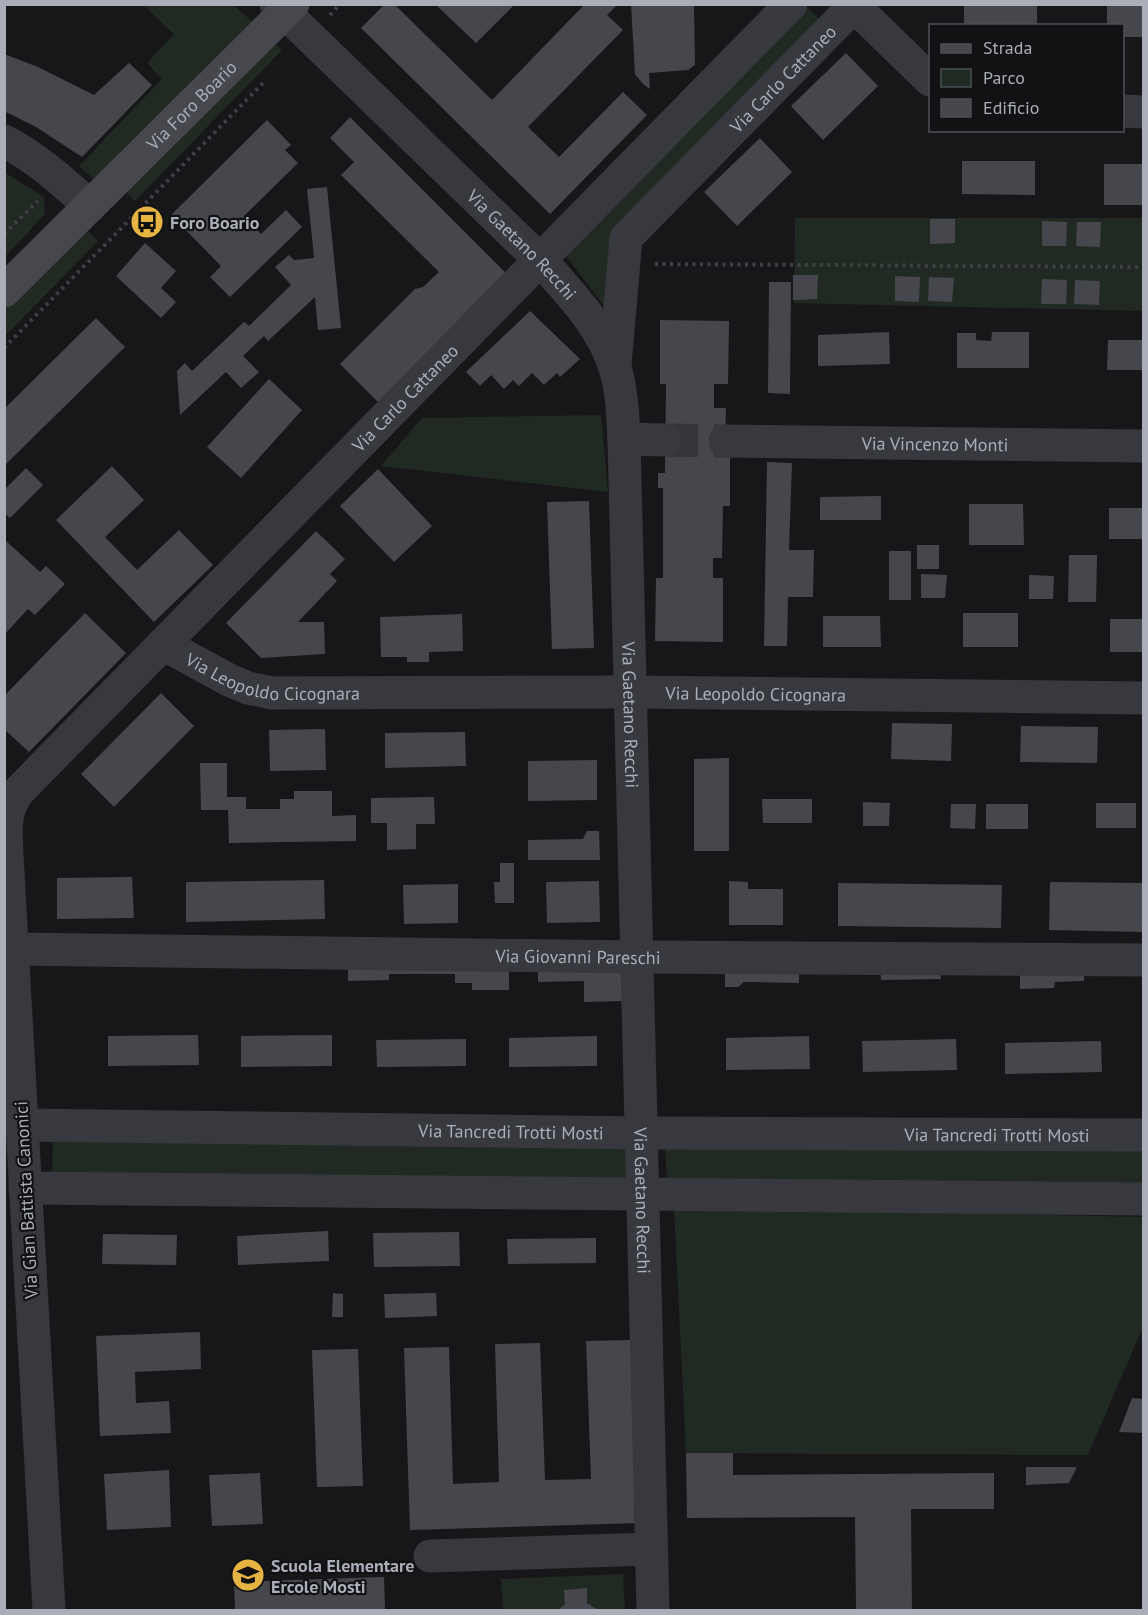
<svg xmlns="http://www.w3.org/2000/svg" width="1148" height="1615" font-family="'PT Sans',sans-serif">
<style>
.green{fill:#212923}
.building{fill:#46474c}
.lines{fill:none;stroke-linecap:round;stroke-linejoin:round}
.street-tunnel{stroke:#343539;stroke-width:33;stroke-dasharray:33 16;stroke-linecap:butt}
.path{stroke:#3f4045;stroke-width:4;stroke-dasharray:3 4.5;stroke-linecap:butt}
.street{stroke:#38393e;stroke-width:33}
.secondary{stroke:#47484e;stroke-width:33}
.labels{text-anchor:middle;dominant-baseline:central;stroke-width:4.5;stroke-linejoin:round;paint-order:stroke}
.street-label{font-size:18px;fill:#aaaeb8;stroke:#121214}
.poi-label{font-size:18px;font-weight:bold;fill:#aaaeb8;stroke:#121214;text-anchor:start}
</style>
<rect width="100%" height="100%" fill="#171719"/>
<path class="green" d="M143,5H233L254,23L96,181L79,166L162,79L147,63L174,34Z
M804,5L827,26L620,233L610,314L563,252Z
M270,40L282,50L135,201L122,188Z
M4,172L44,197L45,214L5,257Z
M795,218H1143V311L794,303Z
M81,224L98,241L5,336V303Z
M601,415L608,492L381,466L422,418Z
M53,1137L627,1144L626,1179L52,1175Z
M665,1146L1143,1148V1185L667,1179Z
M674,1207L1143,1217V1327L1088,1455L686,1453Z
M623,1574L625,1610H503L501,1579Z"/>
<path class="building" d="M585,4H618L607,15L623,30L528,127L559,157L623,92L647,115L550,214L361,28L384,5H395L492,100Z
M631,4H694L695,65L688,70L649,73L650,89L643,84L635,74Z
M964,4H1037V26H964Z
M1107,4H1144V37H1122V26H1107Z
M436,5H514L476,43Z
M846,53L878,86L823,140L791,106Z
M4,54L38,67L94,95L129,63L152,85L82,157L36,127L4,111Z
M350,117L506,273L378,402L340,364L415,289L423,287L439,272L341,175L354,162L330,138Z
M267,120L291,145L285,150L298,163L244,216L261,234L286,210L302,227L230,297L210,277L221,266L171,215Z
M760,138L792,172L737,226L704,192Z
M962,161H1035V195L962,194Z
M1104,164H1144V205H1104Z
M327,187L341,328L318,330L315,297L268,341L264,336L243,356L259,372L241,388L226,372L180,415L177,371L185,363L192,371L244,322L249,326L291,285L275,267L289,255L294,260L314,258L307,189Z
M930,219H955V243L930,244Z
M1042,221L1067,222L1066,246H1042Z
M1077,222H1101L1100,247L1076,246Z
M145,243L176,271L161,288L176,302L161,318L116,276Z
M793,275H818L817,299L793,300Z
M895,276L920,277L919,302L895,301Z
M929,277L954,278L952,302L928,301Z
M1042,279L1067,280L1066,304H1041Z
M1075,280L1100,281L1099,305L1074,304Z
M769,282H791L790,394L768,393Z
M530,311L580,359L560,377L557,373L544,385L532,373L519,386L513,380L504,389L491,375L480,386L466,372Z
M96,318L125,347L4,466V409Z
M660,320L729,321L728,384H714V408H726L725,453H730V506H723L722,558H713V578H723V642L655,641L656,578H663V488H658V473H665L666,384H660Z
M889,332L890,364L818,366V335Z
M992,332H1029V368H957V333H976V340L991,341Z
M1108,340H1144V370H1107Z
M269,379L302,410L241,478L207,447Z
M767,462L792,463L789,550H814L813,597H788L787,646H764Z
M112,466L144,500L105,537L137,570L179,530L213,565L154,622L56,520Z
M26,468L43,485L10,518L4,513V490Z
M378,469L432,526L394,562L340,506Z
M881,496V520H820V497Z
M589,501L594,648L552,649L547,502Z
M969,504H1023L1024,545H969Z
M1109,508H1144V539H1109Z
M316,531L345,559L330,574L337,581L298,622H324L325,654L261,658L226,623Z
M4,539L40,572L46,566L65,584L35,615L28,609L4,635Z
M917,545H939V569H917Z
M889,551H911V600H889Z
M1069,555H1097L1096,602H1068Z
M921,574L947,575L945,598H921Z
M1029,575L1054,576L1053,599H1029Z
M85,613L126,653L29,752L4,729V696Z
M963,613H1018V647H963Z
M462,614L463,651L429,652V662H407V657H381L380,617Z
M823,616H880L881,647H823Z
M1110,619H1144V652H1110Z
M161,693L194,726L114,807L81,774Z
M892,723L952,724L951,761L891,759Z
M1021,726L1098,727L1097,763L1020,762Z
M325,729L326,770L270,771L269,730Z
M465,732L466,766L385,768V733Z
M729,758V851H694V759Z
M597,760V800L528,801V761Z
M200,763H227V797H246V809H280V799H294V791H332V816L356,815V841L229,843L228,810H201Z
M434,797L435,824H416V849L387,850V823H371V798Z
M762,799H812V823H763Z
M863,802L890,803L889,826H863Z
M1096,803H1136V828H1096Z
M951,804H976L975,829L950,828Z
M986,804H1028V829H986Z
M587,831H599L600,860H528V840L583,839Z
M500,863H514V903H495L494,882H500Z
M132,877L134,918L57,919V878Z
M324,880L325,919L186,922V882Z
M599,881L600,922L547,923L546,882Z
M729,881L748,882V889H783V925H729Z
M1050,882L1144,883V932L1049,930Z
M838,883L1002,885L1001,928L838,926Z
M458,884V923L404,924L403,885Z
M509,960V990H472V983H455V974H389V980L348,981V962Z
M623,965L624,1001L584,1002V981L538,982V966Z
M725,967L799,968V983L744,982L738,987H725Z
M940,967L941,979L881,980L880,968Z
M1084,969V981L1055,982L1054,988L1020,989V970Z
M198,1035L199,1065L108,1066V1036Z
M332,1035V1066L241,1067V1036Z
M597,1036V1066L509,1067V1038Z
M809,1036L810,1069L726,1070V1038Z
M466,1039V1066L377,1067L376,1040Z
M956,1039L957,1070L863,1072L862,1041Z
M1101,1041L1102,1072L1005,1074V1043Z
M328,1231L329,1261L238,1265L237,1236Z
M459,1232L460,1266L374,1267L373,1233Z
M103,1234L177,1235L176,1265L102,1264Z
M596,1238V1263L508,1264L507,1239Z
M333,1293L343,1294V1317H332Z
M436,1293L437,1316L385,1318L384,1294Z
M200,1332L201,1369L135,1372L136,1403L169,1401L171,1433L100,1436L96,1336Z
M632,1340L638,1523L410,1530L404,1348L449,1347L453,1484L499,1482L495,1344L540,1343L545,1480L591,1479L586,1341Z
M358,1349L363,1486L317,1487L312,1350Z
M1132,1398L1144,1399V1433L1119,1432Z
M686,1453H733V1475L994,1473V1509H911L912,1610H856L855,1517L687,1518Z
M1026,1467H1077L1069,1483L1026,1485Z
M169,1470L171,1527L107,1530L104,1474Z
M260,1473L263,1524L212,1526L209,1475Z
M384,1577L385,1610H235L234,1582Z
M587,1588V1603L598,1610H558L565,1604L564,1590Z"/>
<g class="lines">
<path class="street-tunnel" d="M665,440L725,441"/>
<path class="path" d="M330,15L340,4
M4,234L38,201
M655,264L1144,267
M4,348L264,82"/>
<g class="street">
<path id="s1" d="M276,4L541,261C570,293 604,328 616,371C622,393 623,416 624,439L653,1610"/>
<path d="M852,4L930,80"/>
<path d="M1122,111L1144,112"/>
<path d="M4,141C37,158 63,182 90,206"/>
<path id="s2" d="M615,365L626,238L854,6"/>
<path d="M624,439L665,440"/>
<path id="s3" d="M725,441L1144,446"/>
<path id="s4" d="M163,644L229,680L248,688L272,693L630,692L1144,698"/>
<path id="s5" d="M12,949L636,957L1144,960"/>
<path id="s6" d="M22,1125L641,1133L1144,1135"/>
<path d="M25,1188L1144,1199"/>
<path d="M430,1556L651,1549"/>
<path id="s7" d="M49,1610L7,855C6,831 3,813 18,792L791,4"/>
</g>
<path class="secondary" id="s8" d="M4,291L293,4"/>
</g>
<defs>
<symbol id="bus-disc" viewBox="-11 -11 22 22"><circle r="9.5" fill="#e6b442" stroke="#121214"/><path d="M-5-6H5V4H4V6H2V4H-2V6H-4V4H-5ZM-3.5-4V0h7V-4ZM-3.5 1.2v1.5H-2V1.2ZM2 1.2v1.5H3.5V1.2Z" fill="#111"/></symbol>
<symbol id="school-disc" viewBox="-11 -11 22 22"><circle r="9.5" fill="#e6b442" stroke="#121214"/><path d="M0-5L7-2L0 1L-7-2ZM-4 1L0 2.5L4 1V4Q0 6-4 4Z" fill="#111"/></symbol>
</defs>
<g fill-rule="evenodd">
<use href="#bus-disc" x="128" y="203" width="38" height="38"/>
<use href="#school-disc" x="229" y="1556" width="38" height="38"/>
</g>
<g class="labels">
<g class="street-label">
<text stroke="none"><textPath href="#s2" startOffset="351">Via Carlo Cattaneo</textPath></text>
<text stroke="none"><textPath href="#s8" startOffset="264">Via Foro Boario</textPath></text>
<text stroke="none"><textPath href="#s1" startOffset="344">Via Gaetano Recchi</textPath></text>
<text stroke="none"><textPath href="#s7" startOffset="1374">Via Carlo Cattaneo</textPath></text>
<text stroke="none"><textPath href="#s3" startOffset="210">Via Vincenzo Monti</textPath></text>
<text stroke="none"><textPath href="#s4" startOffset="118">Via Leopoldo Cicognara</textPath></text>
<text stroke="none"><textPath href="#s4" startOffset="604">Via Leopoldo Cicognara</textPath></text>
<text stroke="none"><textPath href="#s1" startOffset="848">Via Gaetano Recchi</textPath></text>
<text stroke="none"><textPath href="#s5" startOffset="566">Via Giovanni Pareschi</textPath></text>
<text stroke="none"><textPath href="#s6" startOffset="489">Via Tancredi Trotti Mosti</textPath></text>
<text stroke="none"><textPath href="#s6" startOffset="975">Via Tancredi Trotti Mosti</textPath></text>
<text transform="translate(26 1200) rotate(-93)">Via Gian Battista Canonici</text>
<text stroke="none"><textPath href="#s1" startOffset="1334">Via Gaetano Recchi</textPath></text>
</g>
<g class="poi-label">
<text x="170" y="222">Foro Boario</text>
<text x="271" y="1565">Scuola Elementare<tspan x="271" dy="21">Ercole Mosti</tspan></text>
</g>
</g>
<rect width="1148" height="1615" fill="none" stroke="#aaaeb8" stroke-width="12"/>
<rect x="929" y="24" width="195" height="108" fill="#121214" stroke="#4f5056" stroke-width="1.5"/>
<rect x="941" y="44" width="30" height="9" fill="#47484e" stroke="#4f5056" stroke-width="1.5"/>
<text x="983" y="54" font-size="18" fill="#aaaeb8">Strada</text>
<rect x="941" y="69" width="30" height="18" fill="#212923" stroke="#4f5056" stroke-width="1.5"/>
<text x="983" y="84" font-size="18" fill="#aaaeb8">Parco</text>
<rect x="941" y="99" width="30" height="18" fill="#46474c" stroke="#4f5056" stroke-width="1.5"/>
<text x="983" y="114" font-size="18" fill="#aaaeb8">Edificio</text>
</svg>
